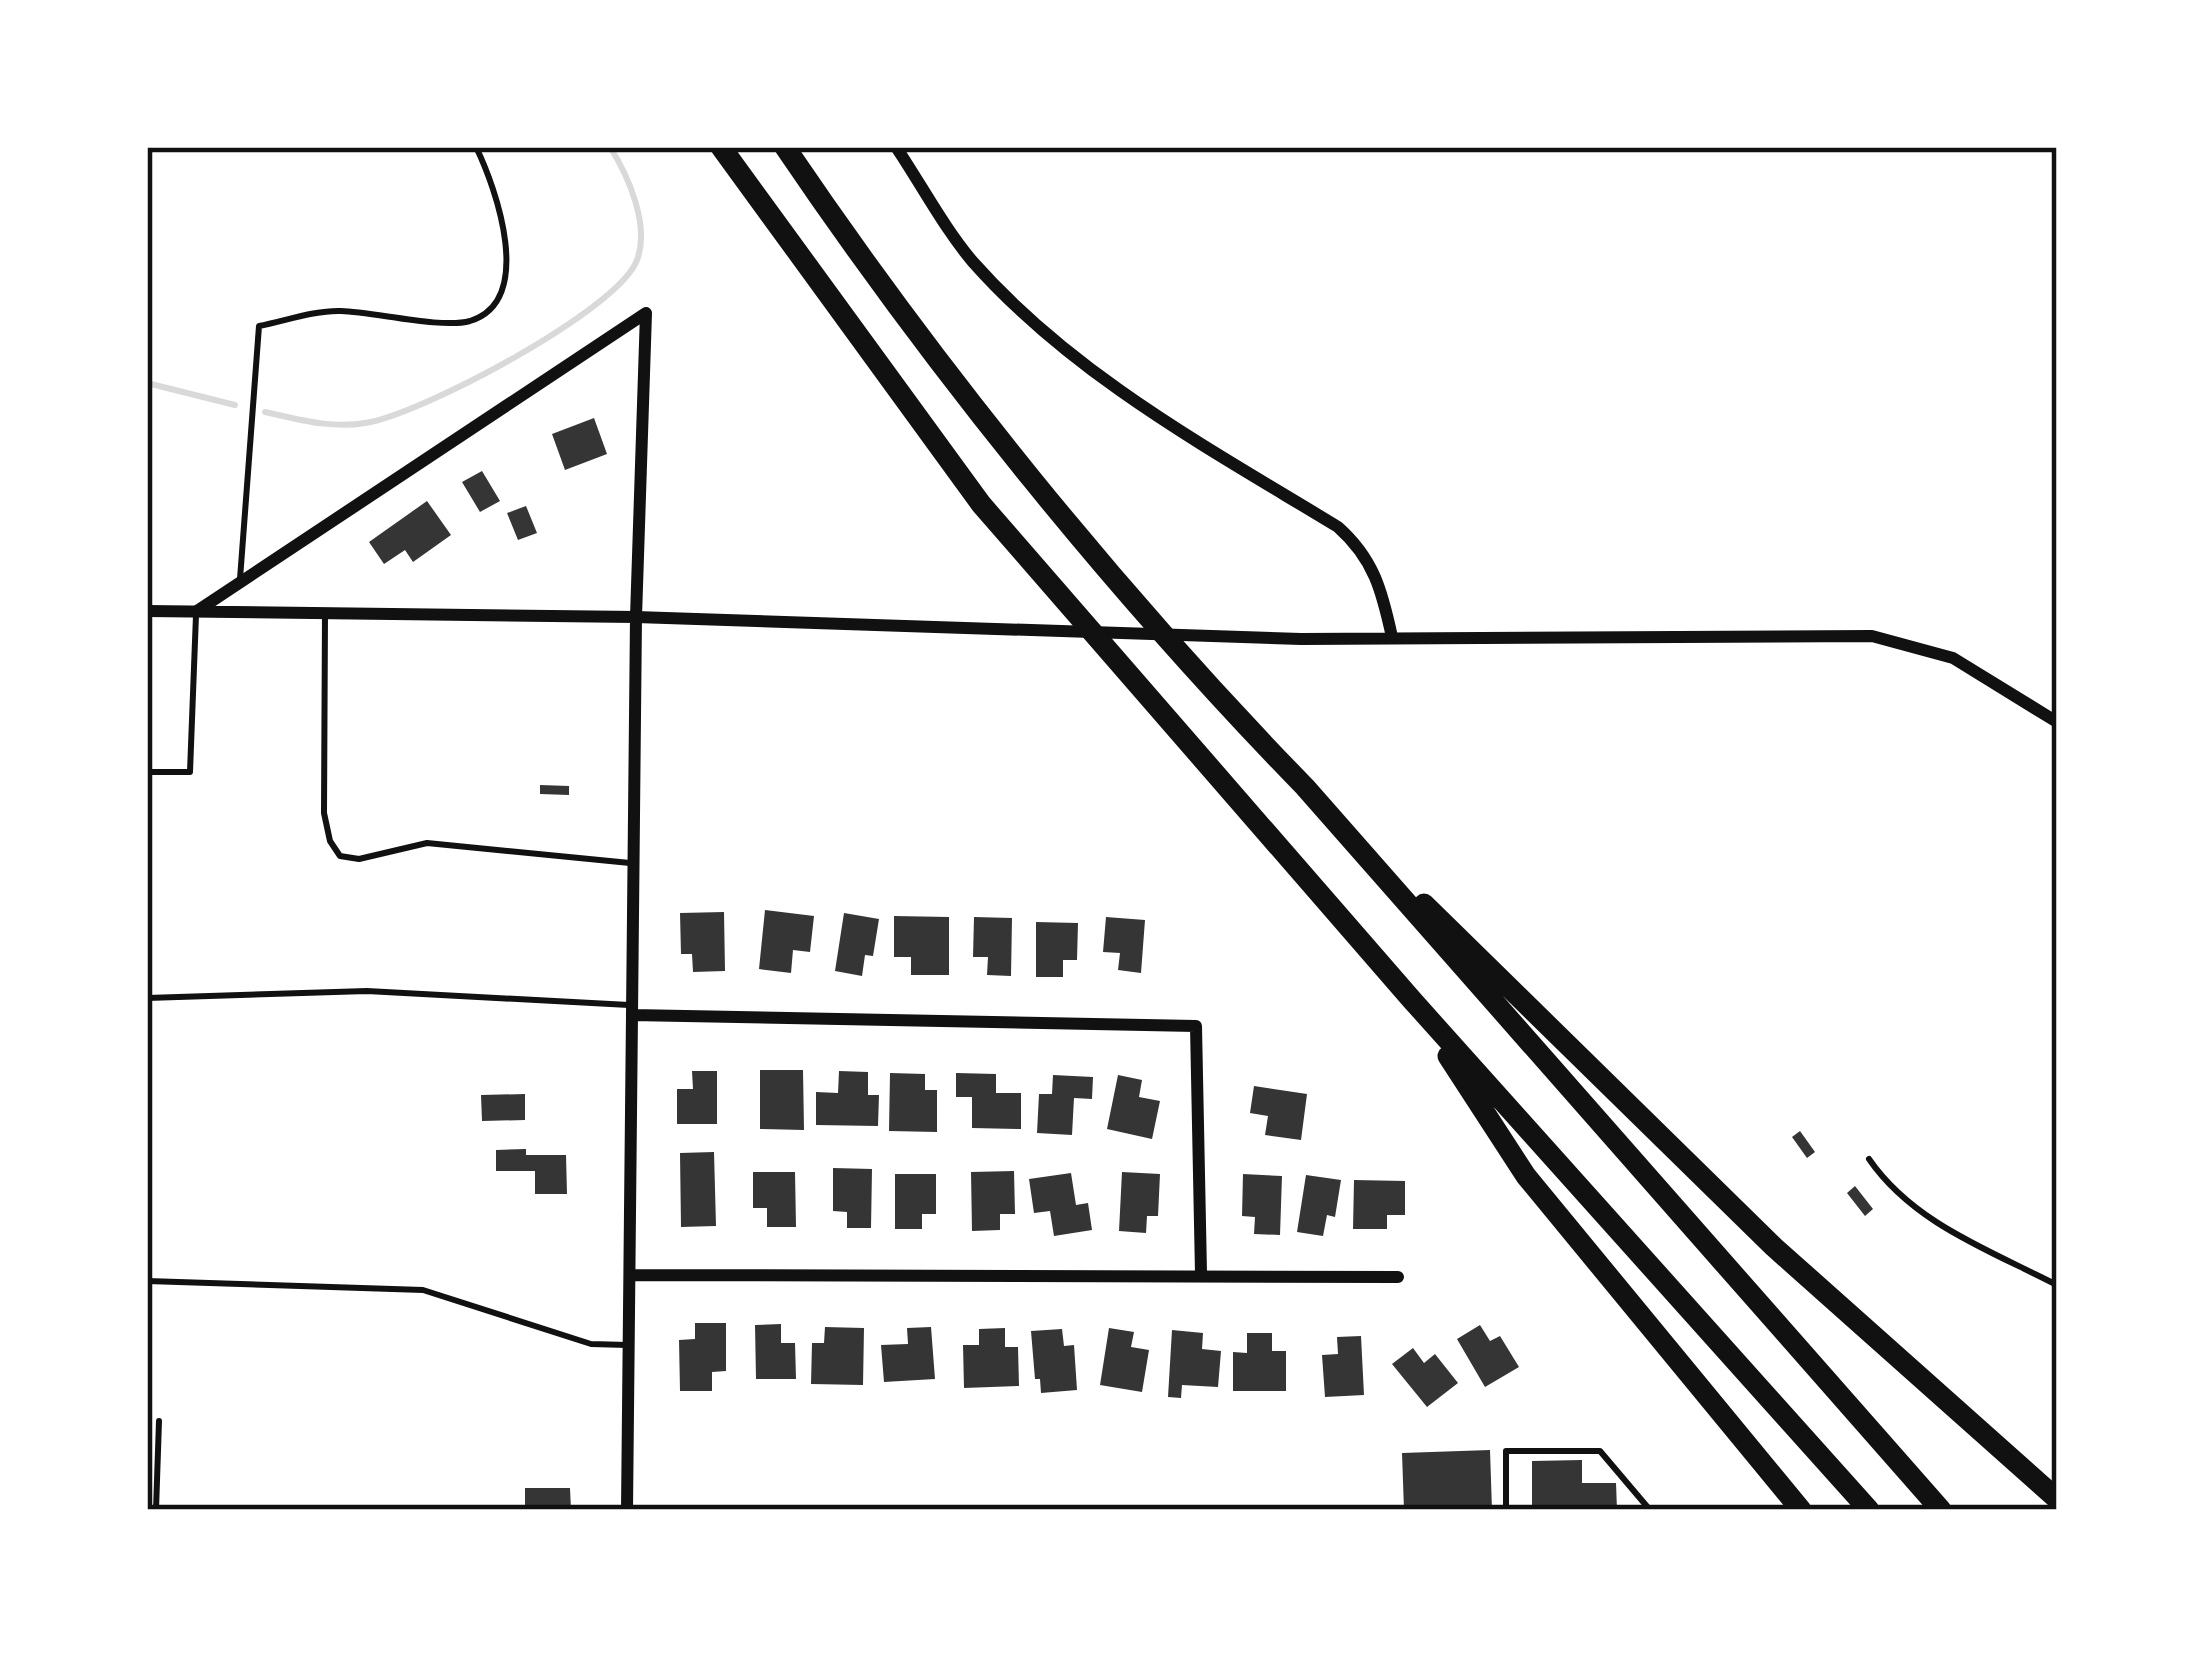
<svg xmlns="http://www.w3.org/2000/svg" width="2204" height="1657" font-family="'Noto Sans',sans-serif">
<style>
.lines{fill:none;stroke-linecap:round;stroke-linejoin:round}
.stream{stroke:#d9d9d9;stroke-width:6}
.building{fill:#353535}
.service{stroke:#111;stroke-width:6}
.minor{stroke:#111;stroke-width:12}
.motorway{stroke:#111;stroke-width:21}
.neatline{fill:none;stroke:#111;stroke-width:4.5}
</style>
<rect width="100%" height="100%" fill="#fff"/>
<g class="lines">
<path class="stream" d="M147,383L235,405
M265,412C297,419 331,429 365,423C420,415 619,310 637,260C650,226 629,177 610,147"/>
</g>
<path class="building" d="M594,418L607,454L565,470L552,434Z
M482,471L500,501L480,512L462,482Z
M427,501L451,535L413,562L405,550L384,564L369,542Z
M526,506L537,533L518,540L507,513Z
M540,785L569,786V795L540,794Z
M765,910L814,916L810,952L793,950L791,973L759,969Z
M724,912L725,971L693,972L692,954H681L680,913Z
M844,913L879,919L873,956L865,955L862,976L835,971Z
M894,916L949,917V975H911V957H894Z
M974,917L1012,918L1011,976L987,975L988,957H973Z
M1106,917L1145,920L1141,973L1118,970L1120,953L1103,952Z
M1036,922L1078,923L1077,960H1063V977H1036Z
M760,1070H803L804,1130L760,1129Z
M692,1071H717V1124H677V1089H693Z
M839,1071L868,1072V1095H879L878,1126L816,1125V1092L838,1093Z
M890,1073L925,1074V1090H937V1132L889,1131Z
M956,1073L996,1074V1093H1021V1129L972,1128V1097H956Z
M1053,1075L1093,1077L1092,1099L1074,1098L1072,1135L1037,1133L1039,1094H1052Z
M1118,1075L1142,1080L1139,1097L1160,1101L1152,1139L1107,1129Z
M1254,1086L1307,1094L1301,1140L1265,1135L1268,1116L1250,1113Z
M525,1094V1120L482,1121L481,1095Z
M1800,1131L1815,1152L1807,1158L1792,1137Z
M526,1149V1155H566L567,1194H535V1171H496V1150Z
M714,1152L716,1226L681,1227L680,1153Z
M833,1168L872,1169L871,1228H847V1212L833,1211Z
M1014,1171L1015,1214H1000V1230L972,1231L971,1172Z
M753,1172H795L796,1227H767V1208H753Z
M1122,1172L1160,1174L1158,1216H1147L1146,1233L1119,1231Z
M1071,1173L1076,1205L1088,1203L1092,1230L1054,1236L1050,1211L1034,1213L1029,1179Z
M895,1174H936V1214H922V1229H895Z
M1243,1174L1282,1176L1280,1235L1254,1234L1255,1217L1242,1216Z
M1306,1175L1341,1180L1335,1217L1327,1215L1323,1236L1297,1232Z
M1354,1180L1405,1181V1215H1387V1229H1353Z
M1855,1186L1873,1209L1865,1216L1847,1193Z
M695,1323H726V1371L712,1372V1391H680L679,1340L695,1339Z
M781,1324V1343H795L796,1379H756L755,1325Z
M1480,1325L1490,1341L1500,1336L1519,1367L1485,1387L1457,1339Z
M825,1327L864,1328L863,1385L811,1384L812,1343H824Z
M931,1327L935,1379L884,1382L881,1345L908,1344L907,1328Z
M1005,1328V1347H1018L1019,1386L964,1388L963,1345H979V1329Z
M1109,1328L1134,1332L1131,1347L1149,1350L1142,1392L1100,1385Z
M1062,1329L1064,1346L1074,1345L1077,1390L1041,1393L1040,1379H1035L1031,1331Z
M1172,1330L1203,1333L1202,1349L1221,1351L1218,1387L1182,1385L1181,1398L1168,1397Z
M1247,1333H1272V1351H1286V1391H1233V1352L1247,1353Z
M1361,1336L1364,1395L1325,1397L1322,1355L1338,1354L1337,1337Z
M1413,1348L1424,1363L1435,1354L1458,1383L1427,1407L1392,1364Z
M1490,1450L1492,1510H1404L1402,1453Z
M1582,1460V1483H1616L1617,1510H1532V1461Z
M525,1488H570L571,1510L525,1509Z"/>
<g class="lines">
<path class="service" d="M240,579L259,326C285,321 315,310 341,311C375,312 441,329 470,321C536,301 496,188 476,147
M325,614L324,813L330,841L340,856L359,859L427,843L630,863
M147,772H190L196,615
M147,998L367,991L629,1005
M1869,1159C1913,1223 1989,1250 2057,1285
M147,1281L423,1290L591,1344L627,1345
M156,1510L159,1421
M1506,1510V1451H1600L1650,1510"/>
<path class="minor" d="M896,147C921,184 944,228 973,262C1074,376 1210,449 1338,527C1374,559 1382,591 1392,637
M147,611L636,617L1301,639L1872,636L1953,658L2057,722
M197,611L646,313
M632,1015L1196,1026L1201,1273
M634,1275L1398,1277
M627,1510L636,617L646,313"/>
<path class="motorway" d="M721,147L981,504L1412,1000L1869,1510
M785,147C936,370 1117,594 1305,787L1941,1510
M1424,904L1774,1247L2057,1499
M1448,1056L1526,1176L1801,1510"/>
</g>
<rect width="2204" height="1657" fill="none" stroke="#ffffff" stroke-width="300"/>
<rect x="150" y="150" width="1904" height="1357" class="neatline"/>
</svg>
